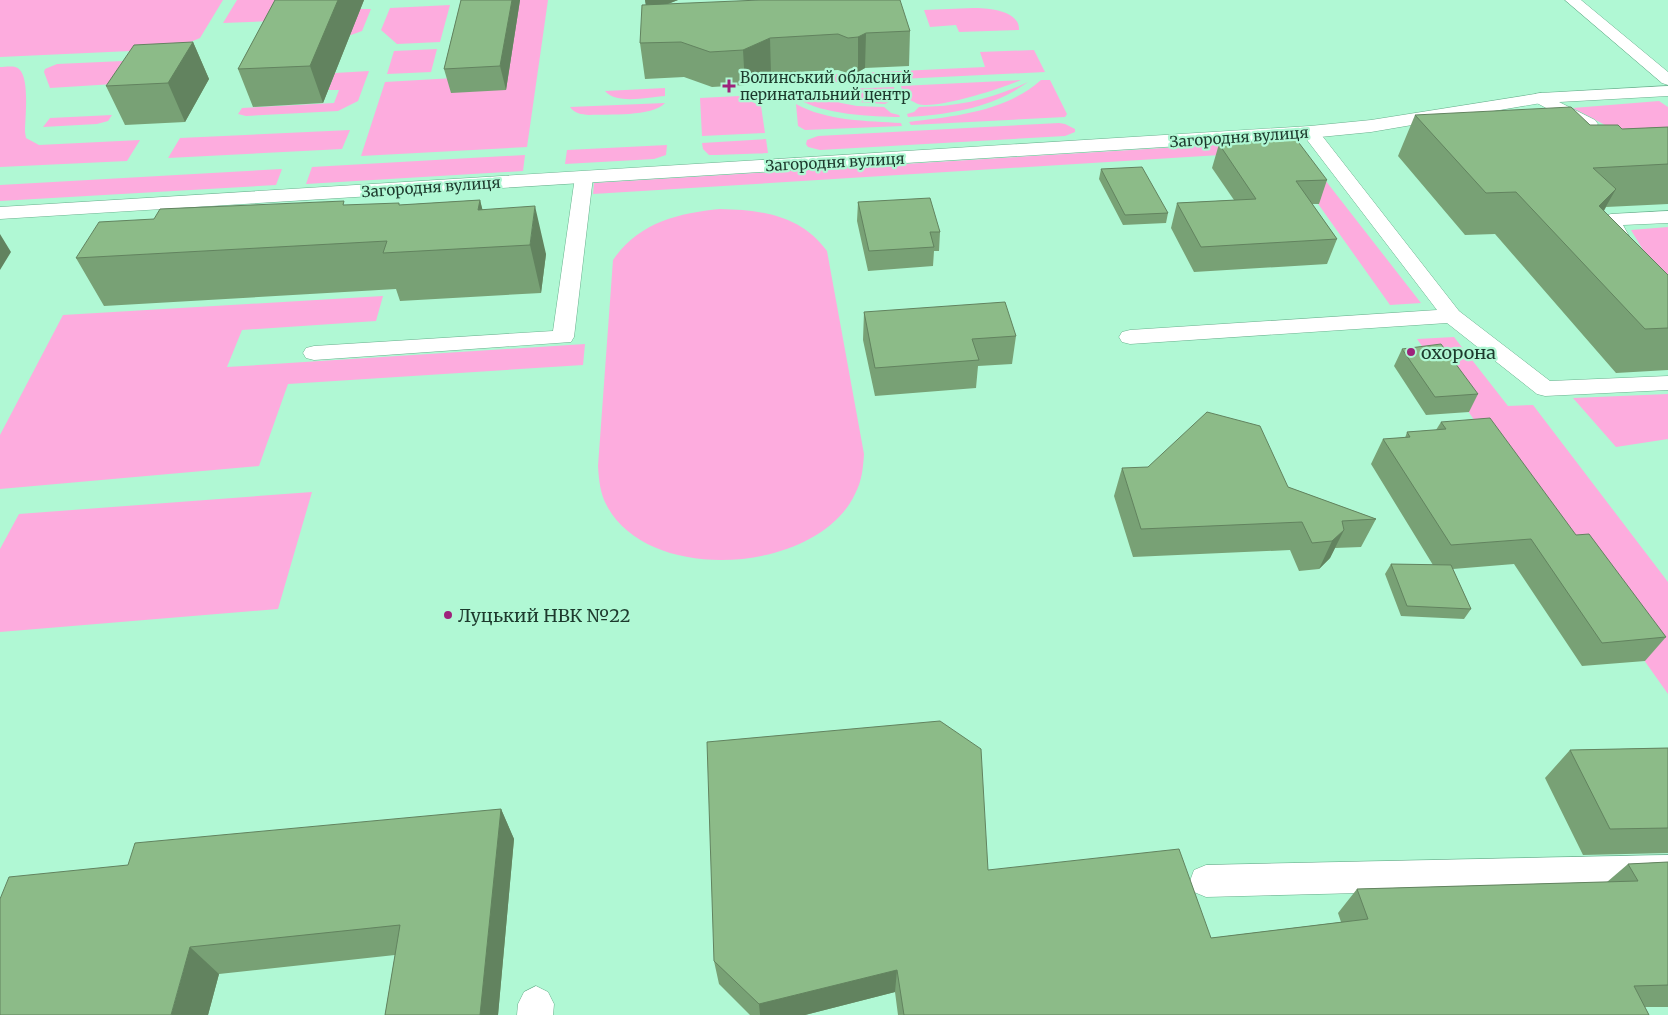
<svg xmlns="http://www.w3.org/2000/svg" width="1668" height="1015" font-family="Merriweather,serif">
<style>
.green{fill:#fdacde}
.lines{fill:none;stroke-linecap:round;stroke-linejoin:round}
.lane-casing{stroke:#6ab08e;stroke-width:1}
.street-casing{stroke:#6ab08e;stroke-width:1}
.lane{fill:#fff;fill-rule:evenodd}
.street{fill:#fff;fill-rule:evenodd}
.wall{fill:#78a175}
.shaded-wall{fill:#62835f}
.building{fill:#8cbb88;stroke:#62835f}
.poi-dot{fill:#9e237b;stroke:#b0f8d4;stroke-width:2}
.labels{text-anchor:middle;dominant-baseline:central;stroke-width:4.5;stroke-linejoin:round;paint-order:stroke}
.far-poi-label{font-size:15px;fill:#1d3a2d;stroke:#b0f8d4;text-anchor:start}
.far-street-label{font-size:15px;fill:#1d3a2d;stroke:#b0f8d4}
.poi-label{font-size:18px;fill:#1d3a2d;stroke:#b0f8d4;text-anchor:start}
</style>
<rect width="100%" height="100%" fill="#b0f8d4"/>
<path class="green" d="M0,0H223L200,38L174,49L0,57Z
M237,0H284L272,21L223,23Z
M520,0H548L527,147L361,156L385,82L454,78L451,93Z
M450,5L440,42L397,44L381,30L390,8Z
M973,8C987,8 1020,10 1019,30L959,32L956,25L930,27L924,10Z
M352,9H371L362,31L340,39Z
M437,49L431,72L387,74L394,51Z
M1034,50L1045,72L819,83L817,75L985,67L980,52Z
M145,60L130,83L50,88L44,72L45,69L57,64Z
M0,67C6,67 15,65 19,69C30,79 25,118 25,132L26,138L39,145L140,140L127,161L0,167Z
M369,71L358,101L338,111L246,116L238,114L242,108L334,103L339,90H328L335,73Z
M1021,80C1003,88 936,110 918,104C913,102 910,99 904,98L901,86Z
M1041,80H1050L1067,114L1065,117L911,125L909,122C955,116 1005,112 1041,80Z
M1028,82C992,108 951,114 908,117L907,114L914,112L919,107C957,107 993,99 1028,82Z
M894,87L896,98L885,104L858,102L822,90Z
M665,88V96C649,97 617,105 605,91Z
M812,92L841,103L857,106L884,107L891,113L899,115L900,117C874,117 820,114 799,99Z
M739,96L761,106L765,133L702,136L700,98Z
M1659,101L1668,107V162L1658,153L1573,108Z
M665,103C652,117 608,114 589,115C581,114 575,114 570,107Z
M796,104C826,121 868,121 901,123L902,126L805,130L798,126Z
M112,115L108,121L97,124L43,127L50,118Z
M1059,123L1065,124L1075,129V132L1065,136L820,150L808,147L806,144L807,140L818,136Z
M350,130L342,149L168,158L180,138Z
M766,139L768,153L716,155H709L703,149L702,143Z
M1295,140L1302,150L593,194L594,183Z
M667,145L666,155L654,159L565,164L567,150Z
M525,155L523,171L306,184L312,167Z
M1311,162L1421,303L1390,305L1289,163Z
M282,169L276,185L0,201V185Z
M720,209C762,210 800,215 827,251L864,454C863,468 862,481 855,494C818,573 650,586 607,506C600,493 599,481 598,466L613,260C638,223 678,213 720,209Z
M1668,227V282L1654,268L1631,230Z
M383,296L376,321L242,330L227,367L585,344L583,365L288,384L259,466L0,489V435L63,315Z
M1454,337L1508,406L1533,405L1668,582V694L1417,339Z
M1668,394V439L1616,447L1573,398Z
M312,492L278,609L0,632V549L19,514Z"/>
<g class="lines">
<defs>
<path id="lane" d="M1565,0H1581L1668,72V85L1662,83Z
M1541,93L1595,120L1598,124L1595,128H1583L1535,102L1533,98L1535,94Z
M1310,127L1316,128L1459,311L1550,381L1668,376V390L1545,396L1537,394L1447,323L1130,344L1122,342L1119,337L1122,332L1130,330L1437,310L1301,132L1304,128Z
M584,172L590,173L593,177L574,337L571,342L314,360L306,358L303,353L306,348L314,346L553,331L575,177L578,173Z
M1668,211V223L1623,225L1645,265L1668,287V305C1640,298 1614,244 1601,220L1604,216L1611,214Z
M1668,855V885L1206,897L1194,892L1190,881L1194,870L1206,865Z
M536,986L548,992L554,1004L553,1015H517L518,1004L524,992Z"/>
<path id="street" d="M1668,86V96L1541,103L1371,132L1310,138L0,219V207L1310,126L1371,120L1541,93Z"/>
</defs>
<use href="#lane" class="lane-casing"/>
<use href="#street" class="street-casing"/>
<use href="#lane" class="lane"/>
<use href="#street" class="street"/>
</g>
<path class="wall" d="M275,0H364L323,103L253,107L238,69Z
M461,0H520L506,90L451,93L444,69Z
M645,0H678L668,4L910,31L909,66L865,68L858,72L847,73L838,70L771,73L745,85L712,87L684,77L645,79L640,43L646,5Z
M193,42L209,79L185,122L125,125L106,86Z
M1415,115L1590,125L1622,129L1668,127V204L1606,207L1604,211L1668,275V370L1616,373L1495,234L1465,235L1398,156Z
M1219,144L1327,180L1319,204H1312L1337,239L1327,264L1194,272L1171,228L1177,203L1234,200L1212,168Z
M1101,169L1168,213L1166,223L1123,225L1099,179Z
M480,200L482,209L546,254L541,293L400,301L396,289L104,306L76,258L346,205H400Z
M858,202L940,232L939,251H934L933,266L868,271L857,221Z
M864,312L1016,336L1012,364L978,366L976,388L875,396L863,340Z
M1402,349L1478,394L1469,412L1426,415L1394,366Z
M1441,422L1576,535L1666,637L1645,661L1582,666L1514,564L1453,569L1471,609L1464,619L1401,616L1385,574L1391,564L1433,565L1371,464L1383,439L1405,438L1407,432L1436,430Z
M1122,468L1288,487L1376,519L1361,547L1335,548L1330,558L1319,569L1299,571L1290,550L1133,557L1114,496Z
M1668,748V853L1583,855L1545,778L1570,750Z
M501,809L514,839L498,1015H385L395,955L219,974L208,1015L128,865Z
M1668,862V1007H1645L1649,1015H898L895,992L805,1015H750L719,984L714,961L988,870L1211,938L1341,922L1338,913L1357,889L1607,882L1628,864Z"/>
<path class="shaded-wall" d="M338,0H364L323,103L310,66Z
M512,0H520L506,90L500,66Z
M645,0H678L647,12Z
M866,33L865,68L858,72V37Z
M770,38L771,73L745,85L743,50Z
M193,42L209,79L185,122L168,83Z
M1616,189L1592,231L1599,206Z
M480,200L492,247L478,210Z
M535,206L546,254L541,293L530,245Z
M0,234L11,252L0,270Z
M1344,530L1330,558L1319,569L1332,541Z
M501,809L514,839L498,1015H480Z
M190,947L219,974L208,1015H171Z
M897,970L895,992L805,1015H760L759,1004Z"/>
<path class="building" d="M275,0H338L310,66L238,69Z
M461,0H512L500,66L444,69Z
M760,0H900L910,31L866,33L858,37L848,38L838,34L770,38L743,50L710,52L681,42L640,43L642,5Z
M193,42L168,83L106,86L134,45Z
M1571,107L1590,125H1618L1622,129L1668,127V164L1593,168L1616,189L1599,206L1668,275V328L1645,329L1516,192L1486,193L1415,115Z
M1296,139L1327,180L1296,181L1337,239L1201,247L1177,203L1256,199L1219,144Z
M1142,167L1168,213L1125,215L1101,169Z
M930,198L940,232H930L934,247L869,251L858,202Z
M480,200L478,210L535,206L530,245L383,253L387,241L76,258L99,222L154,219L160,209L344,201L343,205L399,203V205Z
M1005,302L1016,336L972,339L979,360L875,368L864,312Z
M1441,344L1478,394L1435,397L1402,349Z
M1207,412L1260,426L1288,487L1376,519L1342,521L1344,530L1332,541L1312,543L1302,522L1141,529L1122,468L1148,467Z
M1490,418L1576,535L1589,534L1666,637L1602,643L1531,539L1451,545L1383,439L1410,437L1407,432L1446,429L1441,422Z
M1391,564L1451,565L1471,609L1407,606Z
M940,721L981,749L988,870L1179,849L1211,938L1368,919L1357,889L1638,881L1628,864L1668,862V985L1634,986L1649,1015H904L897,970L759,1004L714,961L707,742Z
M1668,748V828L1610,829L1570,750Z
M501,809L480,1015H385L400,925L190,947L171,1015H0V899L9,877L128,865L135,843Z"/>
<g class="poi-dot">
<path d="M726.5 78.5h5v5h5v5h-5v5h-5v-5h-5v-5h5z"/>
<circle cx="1411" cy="352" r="5"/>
<circle cx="448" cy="615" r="5"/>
</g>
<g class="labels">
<g class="far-poi-label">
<text x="740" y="77">Волинський обласний<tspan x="740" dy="17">перинатальний центр</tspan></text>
</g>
<g class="far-street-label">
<text transform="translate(1239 137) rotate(-4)">Загородня вулиця</text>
<text transform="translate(835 162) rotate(-3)">Загородня вулиця</text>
<text transform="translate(431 187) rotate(-4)">Загородня вулиця</text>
</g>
<g class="poi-label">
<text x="1421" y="352">охорона</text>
<text x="458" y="615">Луцький НВК №22</text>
</g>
</g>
</svg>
